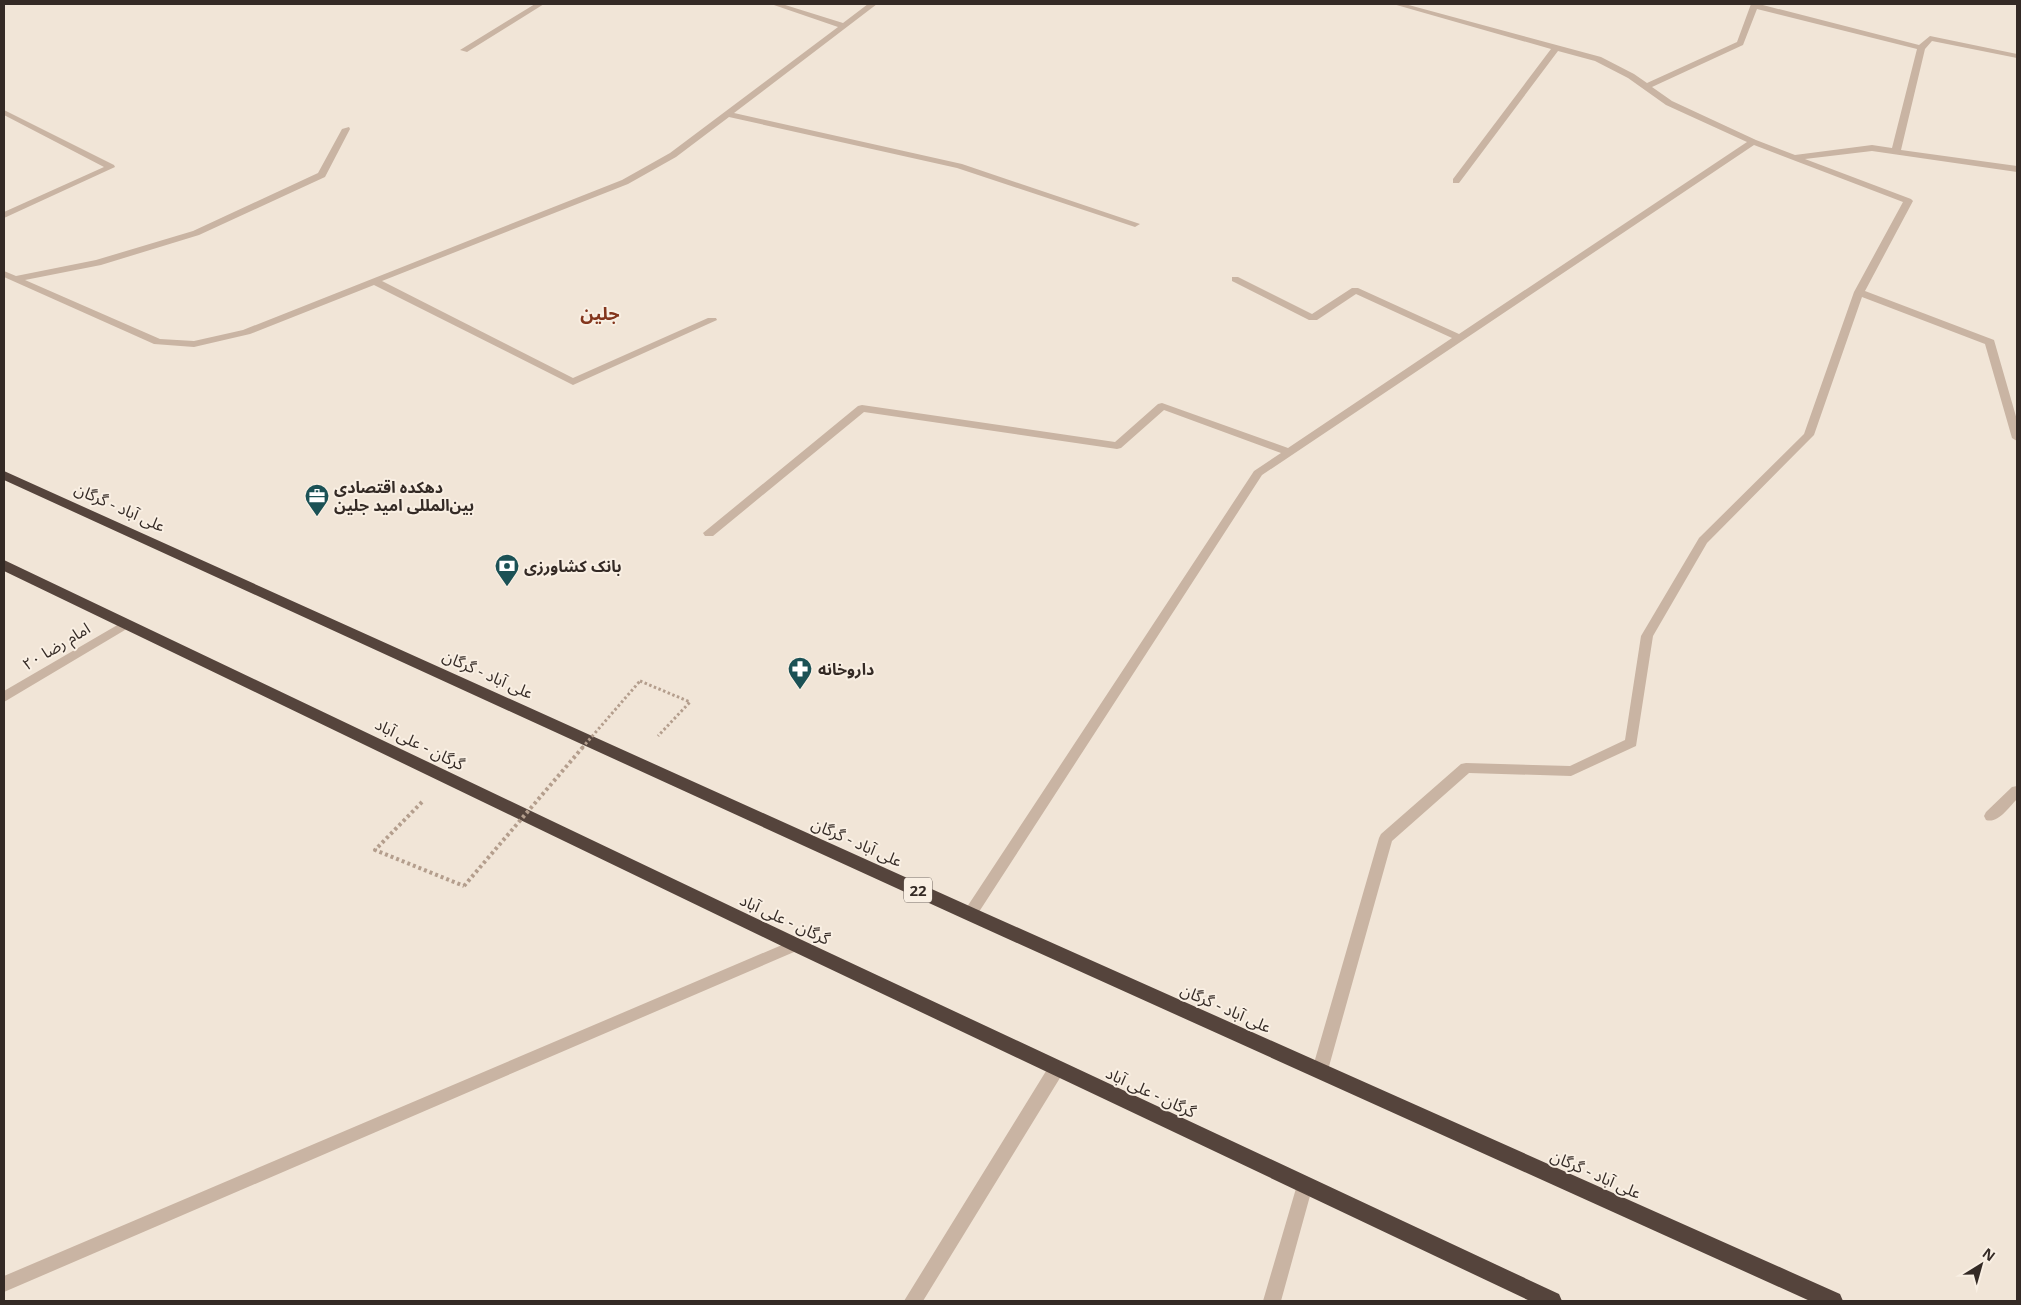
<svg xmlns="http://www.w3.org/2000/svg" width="2021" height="1305" font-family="'Open Sans','Noto Sans Arabic',sans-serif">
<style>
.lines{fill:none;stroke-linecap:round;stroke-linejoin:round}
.path-far1{stroke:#b49e8d;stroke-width:3;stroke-dasharray:2.5 2.5;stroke-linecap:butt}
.path{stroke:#b49e8d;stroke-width:4;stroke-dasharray:3 3;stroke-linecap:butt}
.minor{fill:#c9b4a3;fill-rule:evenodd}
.highway{fill:#55443c;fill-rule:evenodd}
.path-bridge-far1{stroke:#b49e8d;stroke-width:3;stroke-dasharray:2.5 2.5;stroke-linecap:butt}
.path-bridge{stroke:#b49e8d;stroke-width:4;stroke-dasharray:3 3;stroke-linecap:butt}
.labels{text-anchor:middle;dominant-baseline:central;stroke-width:4;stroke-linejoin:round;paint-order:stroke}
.shield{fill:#f9efe3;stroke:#6f655e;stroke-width:1}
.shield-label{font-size:15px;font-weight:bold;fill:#342a25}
.poi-label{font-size:16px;font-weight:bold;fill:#342a25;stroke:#f9efe3;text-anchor:start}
.street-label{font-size:16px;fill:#342a25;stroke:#f9efe3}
.far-district-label{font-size:18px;font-weight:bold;fill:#83361d;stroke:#f9efe3}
</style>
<rect width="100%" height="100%" fill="#f1e5d7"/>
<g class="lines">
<path class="path-far1" d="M640,681L690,702L658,736"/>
<path class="path" d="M422,802L375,850L464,886"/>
<path class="minor" d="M535,4H544L467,52L460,50Z
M771,4H782L843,23L868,4H877L734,113L962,164L1140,224L1135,227L1132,226L957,168L729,117L676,157L628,184L382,281L573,378L708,318H716L717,320L573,385L374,285L250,334L194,347L154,344L4,277V271L16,276L96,260L193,231L318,173L342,129L349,127L350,129L325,177L199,235L101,265L25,280L160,339L194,341L243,330L622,180L670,153L838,27Z
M1393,4H1405L1601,57L1634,74L1647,83L1737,42L1751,4H1759L1919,45L1930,36L2017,54V58L1932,41L1925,49L1901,150L2017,166V172L1872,151L1805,159L1911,199L1913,201L1865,291L1994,340L2017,420V441L2012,438L1985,344L1862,297L1814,435L1707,543L1653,636L1636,746L1571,776L1469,773L1392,841L1328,1070L1326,1075L1320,1077L1314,1075L1312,1070L1379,838L1381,834L1461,764L1466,763L1570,766L1625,740L1641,636L1699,538L1804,434L1854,292L1903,202L1754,145L1262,475L975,918L970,920L965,918L963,914L965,910L1254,471L1281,453L1164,410L1121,448L1117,449L864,412L713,536H705L703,533L858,406L862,405L1115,442L1158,404L1162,403L1288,448L1452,338L1356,294L1317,320H1309L1232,281V277H1238L1312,314L1352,288H1358L1459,334L1747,142L1666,105L1628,78L1595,61L1558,51L1459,183H1453V179L1551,49ZM1757,9L1917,49L1892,148L1872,145L1795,155L1756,140L1672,101L1652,87L1743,45Z
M4,110L114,165L115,167L4,218V212L104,167L4,115Z
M126,620L132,624L130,627L4,702V691Z
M2017,786V799C2009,807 1998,824 1986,820L1984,816L1986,812L2012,787Z
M796,939L801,941L803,945L801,949L4,1292V1276Z
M1057,1061L1063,1063L1065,1068L1063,1073L923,1301H904L1051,1063Z
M1305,1177L1311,1180L1313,1185L1281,1301H1263L1297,1185L1299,1180Z"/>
<path class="highway" d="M4,471L976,909L1840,1294L1843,1301H1810L964,919L4,480Z
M4,560L802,940L1559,1294L1562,1301H1530L790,950L4,571Z"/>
<path class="path-bridge-far1" d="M582,748L640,681"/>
<path class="path-bridge" d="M464,886L583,747"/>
</g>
<defs>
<symbol id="office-pin" viewBox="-11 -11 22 30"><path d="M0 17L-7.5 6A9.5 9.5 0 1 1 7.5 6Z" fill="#1b5155" stroke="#f9efe3"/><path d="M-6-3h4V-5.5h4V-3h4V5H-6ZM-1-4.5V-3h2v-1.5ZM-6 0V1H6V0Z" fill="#fff"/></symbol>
<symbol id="bank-pin" viewBox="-11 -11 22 30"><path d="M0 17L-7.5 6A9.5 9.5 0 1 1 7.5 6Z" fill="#1b5155" stroke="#f9efe3"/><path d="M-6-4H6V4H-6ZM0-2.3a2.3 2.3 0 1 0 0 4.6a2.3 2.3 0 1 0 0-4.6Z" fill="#fff"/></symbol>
<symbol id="pharmacy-pin" viewBox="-11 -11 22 30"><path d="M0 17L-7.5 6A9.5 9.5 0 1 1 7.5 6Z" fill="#1b5155" stroke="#f9efe3"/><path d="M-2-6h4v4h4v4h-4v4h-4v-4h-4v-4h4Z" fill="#fff"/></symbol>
</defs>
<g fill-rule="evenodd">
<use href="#office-pin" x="303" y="482" width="28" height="38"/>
<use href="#bank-pin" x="493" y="552" width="28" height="38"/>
<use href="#pharmacy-pin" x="786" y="655" width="28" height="38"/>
</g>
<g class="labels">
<rect class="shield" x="904" y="877.5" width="28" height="25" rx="4"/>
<g class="shield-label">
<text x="918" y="890">22</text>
</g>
<g class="poi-label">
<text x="334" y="487">دهکده اقتصادی<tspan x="334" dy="18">بین‌المللی امید جلین</tspan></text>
<text x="524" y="566">بانک کشاورزی</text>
<text x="818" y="669">داروخانه</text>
</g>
<g class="street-label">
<text transform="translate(120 507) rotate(24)">علی آباد - گرگان</text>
<text transform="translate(56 646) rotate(-31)">امام رضا ۲۰</text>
<text transform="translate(488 674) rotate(24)">علی آباد - گرگان</text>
<text transform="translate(420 744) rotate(26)">گرگان - علی آباد</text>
<text transform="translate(857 842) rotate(24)">علی آباد - گرگان</text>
<text transform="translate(785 919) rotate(25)">گرگان - علی آباد</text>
<text transform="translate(1226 1008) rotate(24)">علی آباد - گرگان</text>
<text transform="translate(1151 1092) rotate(25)">گرگان - علی آباد</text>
<text transform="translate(1596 1174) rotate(24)">علی آباد - گرگان</text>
</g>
<g class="far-district-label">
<text x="600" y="313">جلین</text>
</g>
</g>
<rect width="2021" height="1305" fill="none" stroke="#342a25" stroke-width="10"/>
<g transform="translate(1981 1265) rotate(37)" stroke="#f9efe3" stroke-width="4" paint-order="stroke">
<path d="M0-4L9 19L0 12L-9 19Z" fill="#342a25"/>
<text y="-8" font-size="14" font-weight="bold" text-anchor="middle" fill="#342a25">N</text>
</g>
</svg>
